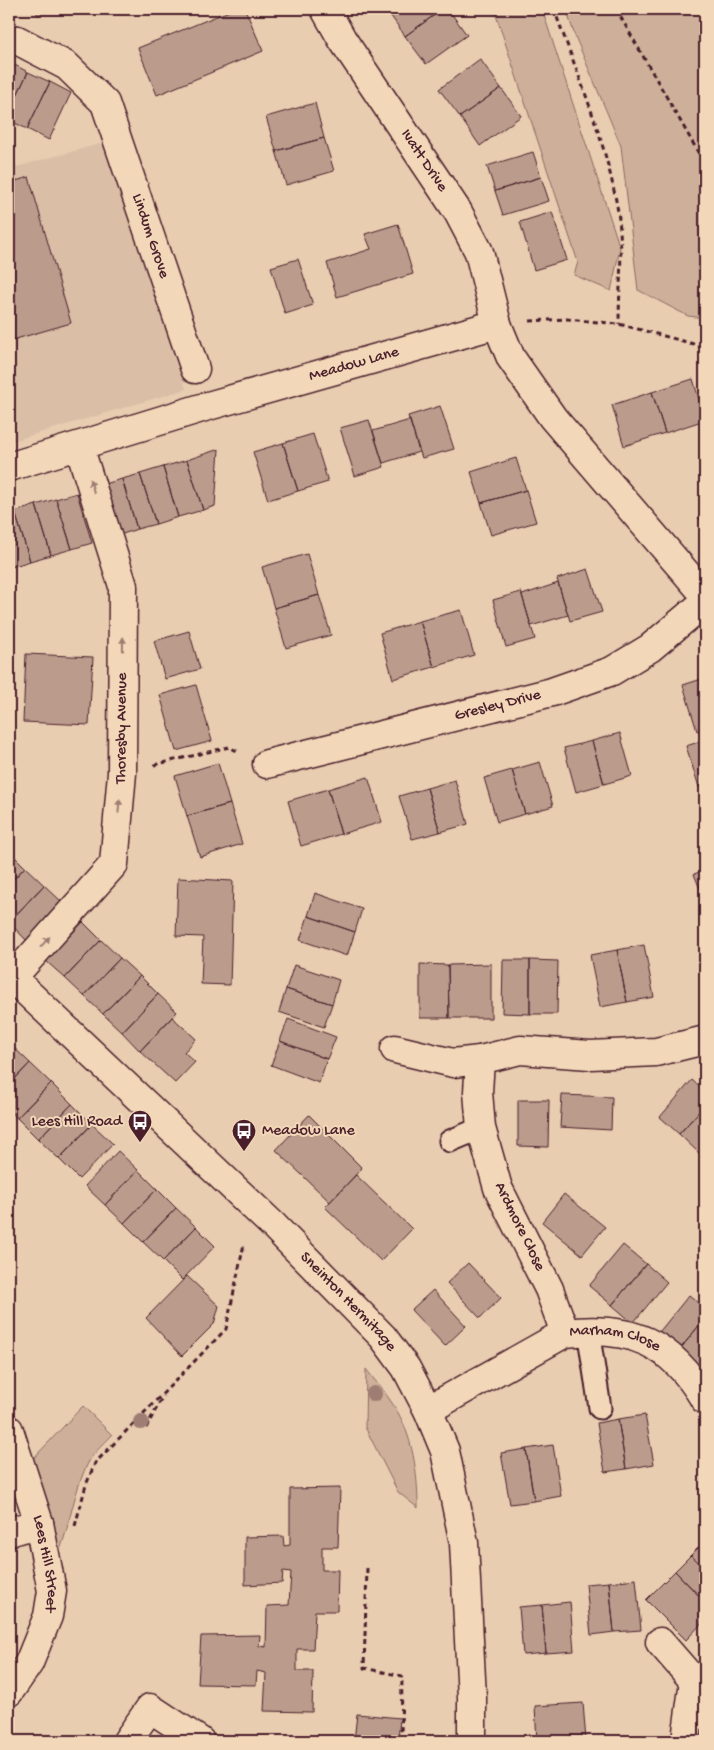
<svg xmlns="http://www.w3.org/2000/svg" width="714" height="1750" font-family="'Gochi Hand',sans-serif">
<style>
.built{fill:#dabea6}
.green{fill:#ceb09a;stroke:#8c6862}
.building{fill:#bb9c8c;stroke:#4a1f2b}
.lines{fill:none;stroke-linecap:round;stroke-linejoin:round}
.lane-casing{stroke:#4a1f2b;stroke-width:25}
.street-casing{stroke:#4a1f2b;stroke-width:31}
.secondary-casing{stroke:#4a1f2b;stroke-width:31}
.path{stroke:#4a1f2b;stroke-width:3;stroke-dasharray:5 4;stroke-linecap:butt}
.lane{stroke:#f2d8b9;stroke-width:21}
.street{stroke:#f2d8b9;stroke-width:28}
.secondary{stroke:#f2d8b9;stroke-width:28}
.tree{fill:#9f7d73}
.oneway{fill:#9e7c72}
.labels{text-anchor:middle;dominant-baseline:central;stroke-width:4;stroke-linejoin:round;paint-order:stroke}
.street-label{font-size:16px;fill:#4a1f2b;stroke:#f2d8b9}
.poi-label{font-size:16px;fill:#4a1f2b;stroke:#f2d8b9;text-anchor:end}
</style>
<rect width="100%" height="100%" fill="#e8cdb1"/>
<filter id="ink" filterUnits="userSpaceOnUse"><feTurbulence type="fractalNoise" baseFrequency=".02" numOctaves="2"/><feDisplacementMap in="SourceGraphic" scale="10" xChannelSelector="R" yChannelSelector="G"/><feConvolveMatrix kernelMatrix="1 2 1 2 8 2 1 2 1" color-interpolation-filters="sRGB"/></filter>
<g filter="url(#ink)">
<path class="built" d="M107,142L186,389L9,442V169Z"/>
<path class="green" d="M494,9H542L620,248L611,291L574,275L578,262Z
M566,9H705V318L688,316L638,290L621,146L575,36Z
M366,1369C375,1381 386,1393 394,1406C413,1435 418,1475 418,1508L398,1492L365,1427Z
M83,1406L112,1435C105,1443 94,1452 89,1461C74,1489 71,1521 60,1550L30,1462Z"/>
<path class="building" d="M34,9H50L38,15Z
M234,9H245L263,51L157,95L138,48Z
M386,9H443L405,36Z
M443,9H448L467,35L426,64L405,36Z
M480,59L501,88L460,117L439,89Z
M9,62L28,72L9,112Z
M28,72L50,82L27,129L9,120V112Z
M50,82L71,93L49,140L27,129Z
M501,88L521,116L480,146L460,117Z
M315,103L324,138L276,151L266,117Z
M324,138L334,171L286,185L276,151Z
M533,152L541,177L495,191L487,166Z
M29,177L71,323L9,341V183Z
M541,177L549,201L503,215L495,191Z
M552,212L567,260L534,270L520,222Z
M398,224L413,274L337,297L327,263L371,249L365,234Z
M298,259L313,305L285,314L271,267Z
M693,379L705,420L665,433L652,392Z
M652,392L665,433L624,446L612,405Z
M440,406L454,449L422,458L408,416Z
M369,420L384,467L355,476L340,428Z
M410,420L419,452L383,463L373,431Z
M313,434L328,482L298,491L283,443Z
M283,443L298,491L268,500L253,452Z
M219,449L215,506L203,510L187,460Z
M516,458L526,490L481,503L471,472Z
M187,460L203,510L178,517L163,467Z
M163,467L178,517L156,524L140,474Z
M140,474L156,524L137,529L122,479Z
M122,479L137,529L117,536L101,485Z
M526,490L536,522L491,535L481,503Z
M77,493L92,543L72,549L56,499Z
M56,499L72,549L51,555L36,505Z
M36,505L51,555L30,561L15,512Z
M705,510V525L698,517Z
M15,512L30,561L9,568V514Z
M307,554L319,595L274,608L262,567Z
M588,569L602,612L570,621L557,579Z
M558,583L568,615L531,626L522,595Z
M521,592L535,639L506,647L493,600Z
M319,595L331,635L286,648L274,608Z
M461,610L474,655L434,667L420,621Z
M420,621L434,667L393,679L380,633Z
M189,631L200,669L165,679L154,641Z
M26,654L93,657L89,725L23,722Z
M705,678V728L697,731L683,685Z
M196,685L212,741L176,751L160,695Z
M620,733L632,776L604,784L592,741Z
M705,740V786L699,787L686,746Z
M592,741L604,784L576,792L564,748Z
M540,762L553,806L525,814L512,770Z
M218,763L230,804L187,816L175,776Z
M512,770L525,814L497,822L484,778Z
M368,777L382,822L341,834L328,789Z
M455,780L468,824L440,832L427,788Z
M427,788L440,832L412,839L399,796Z
M328,789L341,834L301,846L288,801Z
M230,804L242,844L200,857L187,816Z
M9,851L25,867L9,884Z
M25,867L44,885L9,922V884Z
M705,870V899H704L694,874Z
M178,878L233,881L230,985L201,984L203,937L176,936Z
M44,885L63,903L27,941L9,922Z
M315,893L362,909L355,932L308,916Z
M308,916L355,932L347,956L300,940Z
M83,922L101,940L65,978L46,961Z
M101,940L120,958L84,996L65,978Z
M644,945L654,997L627,1002L617,950Z
M617,950L627,1002L600,1007L590,955Z
M120,958L140,976L103,1014L84,996Z
M503,960H530V1014L502,1013Z
M530,960L558,961L557,1014H530Z
M420,964L448,965L449,1018H420Z
M491,964V1018H449L448,965Z
M294,965L339,980L332,1004L286,989Z
M140,976L158,994L122,1032L103,1014Z
M286,989L332,1004L324,1027L279,1012Z
M158,994L177,1012L140,1051L122,1032Z
M172,1017L196,1039L184,1052L195,1062L175,1083L140,1051Z
M288,1019L336,1037L327,1059L280,1041Z
M280,1041L327,1059L319,1083L271,1065Z
M9,1043L30,1063L9,1085Z
M30,1063L51,1083L17,1118L9,1111V1085Z
M692,1080L705,1092V1105L679,1134L660,1117Z
M51,1083L72,1104L38,1139L17,1118Z
M562,1095L612,1097L611,1130L560,1127Z
M518,1100H549L548,1147L518,1146Z
M72,1104L92,1124L59,1159L38,1139Z
M705,1105V1148L700,1154L679,1134Z
M309,1115L362,1168L330,1202L276,1150Z
M92,1124L113,1144L79,1179L59,1159Z
M118,1151L138,1170L105,1205L85,1186Z
M138,1170L157,1189L124,1223L105,1205Z
M356,1175L412,1229L381,1261L325,1207Z
M157,1189L176,1208L143,1242L124,1223Z
M564,1194L605,1227L582,1255L542,1222Z
M176,1208L196,1227L163,1261L143,1242Z
M196,1227L215,1246L182,1280L163,1261Z
M623,1245L646,1264L612,1305L589,1286Z
M468,1263L501,1298L480,1318L447,1283Z
M646,1264L667,1282L633,1323L612,1305Z
M187,1276L219,1306L214,1324L182,1356L146,1318Z
M433,1290L466,1326L445,1346L411,1310Z
M689,1295L705,1308V1318L677,1353L656,1336Z
M705,1318V1361L698,1370L677,1353Z
M645,1415L654,1464L626,1469L618,1419Z
M618,1419L626,1469L605,1472L597,1423Z
M553,1445L561,1496L534,1501L526,1449Z
M526,1449L534,1501L510,1504L501,1453Z
M340,1488L338,1547H322V1570H338L337,1611H315L313,1649H297V1671H313L312,1712L264,1711L266,1673L257,1671L256,1685L198,1684L201,1636L260,1635L259,1646L266,1647L267,1606L289,1605L291,1572L283,1571L282,1583L245,1585V1537L283,1536L284,1546L290,1545V1489Z
M705,1541V1569L691,1555Z
M691,1555L705,1569V1602L675,1571Z
M675,1571L705,1602V1620L686,1640L646,1600Z
M636,1579L641,1630L614,1632L609,1582Z
M609,1582L614,1632L591,1635L586,1584Z
M570,1602L574,1651L546,1653L542,1605Z
M542,1605L546,1653L523,1655L519,1607Z
M583,1703L586,1741H537L535,1706Z
M357,1714L400,1718L398,1741H354Z"/>
<g class="lines">
<defs>
<path id="lane" d="M450,1141L481,1128
M588,1330L600,1408"/>
<g id="street">
<path id="s1" d="M325,9L342,39L458,212L479,252L497,324L511,358L553,418L705,595"/>
<path id="s2" d="M9,39L17,40L67,66L105,103L195,369"/>
<path id="s3" d="M9,467L208,406L497,324"/>
<path id="s4" d="M267,764L552,692L612,671L650,648L705,602"/>
<path id="s5" d="M12,978L114,864L122,773L123,586L79,446"/>
<path d="M395,1049L453,1063L480,1060"/>
<path d="M565,1333L549,1289L498,1188L481,1128L478,1092L480,1060L520,1050L590,1055L656,1052L705,1040"/>
<path id="s6" d="M428,1410L565,1333C631,1325 671,1342 705,1400"/>
<path id="s7" d="M9,1430L39,1523L52,1591L48,1616L29,1663L9,1692"/>
<path d="M9,1532L39,1523"/>
<path d="M660,1642L694,1681L687,1732"/>
<path d="M127,1741L150,1708L200,1741"/>
</g>
<g id="secondary">
<path id="s8" d="M9,975L274,1226L383,1337L406,1368L428,1410L445,1451L464,1543L472,1698V1741"/>
</g>
</defs>
<use href="#lane" class="lane-casing"/>
<use href="#street" class="street-casing"/>
<use href="#secondary" class="secondary-casing"/>
<path class="path" d="M554,9C577,73 605,138 617,206C624,244 619,286 619,324
M616,9L705,164
M530,321L567,319L619,324L705,347
M154,765L229,747L237,751
M146,1428L163,1396
M75,1526L86,1485L95,1463L226,1329L244,1244
M367,1568L364,1668L402,1676L401,1741"/>
<use href="#lane" class="lane"/>
<use href="#street" class="street"/>
<use href="#secondary" class="secondary"/>
</g>
<g class="tree">
<circle cx="374" cy="1394" r="8"/>
<circle cx="141" cy="1422" r="8"/>
</g>
<defs><path id="oneway-solid" d="M-6-.8H1V-3.2L6.5 0L1 3.2V.8H-6Z" transform="scale(1.25)"/></defs>
<g class="oneway">
<use href="#oneway-solid" transform="translate(92 486) rotate(-107)"/>
<use href="#oneway-solid" transform="translate(123 644) rotate(-89)"/>
<use href="#oneway-solid" transform="translate(119 806) rotate(-85)"/>
<use href="#oneway-solid" transform="translate(45 942) rotate(-48)"/>
</g>
</g>
<defs>
<symbol id="bus-pin" viewBox="-11 -11 22 30"><path d="M0 17L-7.5 6A9.5 9.5 0 1 1 7.5 6Z" fill="#4a1f2b" stroke="#f2d8b9"/><path d="M-5-6H5V4H4V6H2V4H-2V6H-4V4H-5ZM-3.5-4V0h7V-4ZM-3.5 1.2v1.5H-2V1.2ZM2 1.2v1.5H3.5V1.2Z" fill="#fff"/></symbol>
</defs>
<g fill-rule="evenodd">
<use href="#bus-pin" x="126" y="1108" width="28" height="38"/>
<use href="#bus-pin" x="230" y="1117" width="28" height="38"/>
</g>
<g class="labels">
<g class="street-label">
<text stroke="none"><textPath href="#s1" startOffset="181">Ivatt Drive</textPath></text>
<text stroke="none"><textPath href="#s2" startOffset="258">Lindum Grove</textPath></text>
<text stroke="none"><textPath href="#s3" startOffset="360">Meadow Lane</textPath></text>
<text stroke="none"><textPath href="#s4" startOffset="238">Gresley Drive</textPath></text>
<text stroke="none"><textPath href="#s5" startOffset="289">Thoresby Avenue</textPath></text>
<text transform="translate(519 1227) rotate(64)">Ardmore Close</text>
<text stroke="none"><textPath href="#s8" startOffset="471">Sneinton Hermitage</textPath></text>
<text stroke="none"><textPath href="#s6" startOffset="208">Marham Close</textPath></text>
<text stroke="none"><textPath href="#s7" startOffset="139">Lees Hill Street</textPath></text>
</g>
<g class="poi-label">
<text x="122" y="1122">Lees Hill Road</text>
<text x="262" y="1131" text-anchor="start">Meadow Lane</text>
</g>
</g>
<rect width="714" height="1750" fill="none" stroke="#f2d8b9" stroke-width="30"/>
<rect x="15" y="15" width="684" height="1720" fill="none" stroke="#4a1f2b" stroke-width="2" filter="url(#ink)"/>
</svg>
